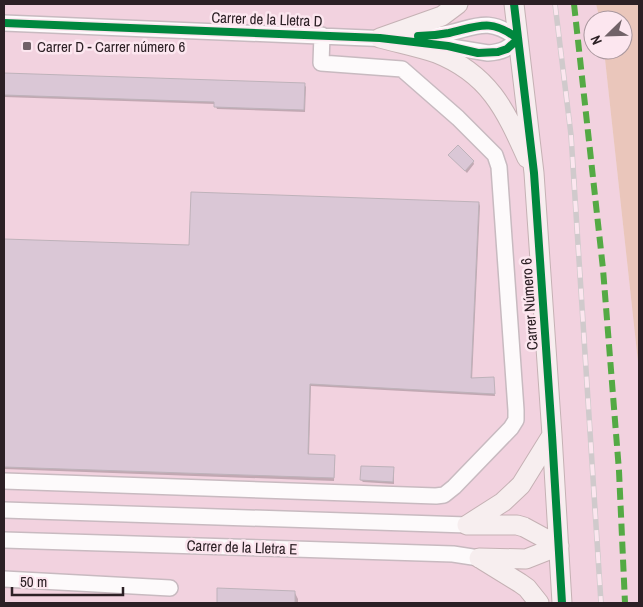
<svg xmlns="http://www.w3.org/2000/svg" width="643" height="607" font-family="'Archivo Narrow',sans-serif">
<style>
.built{fill:#f2d2df}
.green{fill:#eac6bb}
.shadow{fill:#0003}
.building{fill:#dac7d6;stroke:#beb2ba}
.lines{fill:none;stroke-linecap:round;stroke-linejoin:round}
.minor-casing{stroke:#c8bac0;stroke-width:18}
.major-casing{stroke:#c5b1b4;stroke-width:21}
.minor{stroke:#fdfafb;stroke-width:15}
.major{stroke:#f7eeef;stroke-width:19}
.rail-casing{stroke:#d0cacc;stroke-width:5.5}
.rail{stroke:#fce6ef;stroke-width:4;stroke-dasharray:11;stroke-linecap:butt}
.quiet{stroke:#54aa44;stroke-width:6;stroke-dasharray:12 6;stroke-linecap:butt}
.cycleway-casing{stroke:#fce6ef;stroke-width:11}
.cycleway{stroke:#00873e;stroke-width:8}
.poi-dot{fill:#716268;stroke:#fce6ef;stroke-width:2}
.labels{text-anchor:middle;dominant-baseline:central;stroke-width:5;stroke-linejoin:round;paint-order:stroke}
.street-label{font-size:15px;fill:#2c2025;stroke:#fce6ef}
.poi-label{font-size:15px;fill:#2c2025;stroke:#fce6ef;text-anchor:start}
</style>
<rect width="100%" height="100%" fill="#f0dde4"/>
<path class="built" d="M4,4H596L600,20H593V50H604L639,371V603H4Z"/>
<path class="green" d="M596,4H639V371L604,50H623V20H600Z"/>
<path class="shadow" d="M4,74L304,84L306,87L305,112L217,109L215,104L4,97Z
M449,155L473,161L474,164L467,173Z
M479,203L480,206L472,380L493,378L495,396L311,386L309,455L334,456L335,459L334,481L4,469V240L190,246Z
M393,468L394,471V484L363,482L361,480Z
M218,590L295,593L298,599V603H218Z"/>
<path class="building" d="M4,73L305,83L304,110L214,107V102L4,95Z
M458,145L474,161L465,171L448,155Z
M191,192L479,202L471,378L494,377L495,394L310,384L308,454L335,455L334,478L4,467V239L189,245Z
M361,466L394,467L393,482L360,480Z
M217,588L295,591V603H217Z"/>
<g class="lines">
<defs>
<path id="minor" d="M4,23L391,39
M394,37C408,37 423,37 437,35C472,31 485,13 518,39C508,49 502,52 488,53L421,42
M4,481L436,496L444,495L454,487L511,428L516,420V410L499,167L495,155L458,118L402,69L321,63L322,35
M4,510L467,525
M4,540L453,554L479,558
M4,579L170,588"/>
<path id="major" d="M514,4L534,173L552,435L562,603
M380,38C398,43 418,47 436,53C489,74 505,109 527,158
M380,38L442,16L458,4
M467,525L503,502L521,485L552,435
M468,525H517L524,527L559,546
M479,558L526,559L559,546
M481,559L520,583L527,588L539,603"/>
</defs>
<use href="#minor" class="minor-casing"/>
<use href="#major" class="major-casing"/>
<use href="#minor" class="minor"/>
<use href="#major" class="major"/>
<defs>
<path id="rail" d="M555,4L571,135L601,603"/>
</defs>
<use href="#rail" class="rail-casing"/>
<use href="#rail" class="rail"/>
<path class="quiet" d="M574,4L603,269L619,471L625,603"/>
<defs>
<path id="cycleway" d="M514,4L534,173L552,435L562,603
M4,23L380,38L448,46L478,53L498,52L507,49L518,39
M418,36C429,36 439,35 449,33C479,26 491,18 518,39"/>
</defs>
<use href="#cycleway" class="cycleway-casing"/>
<use href="#cycleway" class="cycleway"/>
</g>
<rect class="poi-dot" x="22" y="41" width="10" height="10" rx="2.5"/>
<g class="labels">
<g class="street-label">
<text transform="translate(267 19) rotate(2)">Carrer de la Lletra D</text>
<text transform="translate(529 304) rotate(-94)">Carrer Número 6</text>
<text transform="translate(242 547) rotate(2)">Carrer de la Lletra E</text>
</g>
<g class="poi-label">
<text x="37" y="46">Carrer D - Carrer número 6</text>
</g>
</g>
<rect width="643" height="607" fill="none" stroke="#2c2025" stroke-width="10"/>
<g transform="translate(608 35) rotate(247)"><circle r="24" fill="#fce6ef" stroke="#a9979e"/>
<path d="M0-4L9 19L0 12L-9 19Z" fill="#716268"/>
<text y="-8" font-size="14" font-weight="bold" text-anchor="middle" fill="#2c2025">N</text>
</g>
<path d="M12 587v8h111v-8" fill="none" stroke="#2c2025" stroke-width="2.5"/>
<text x="20" y="587" font-size="15" fill="#2c2025" stroke="#fce6ef" stroke-width="4" paint-order="stroke">50 m</text>
</svg>
